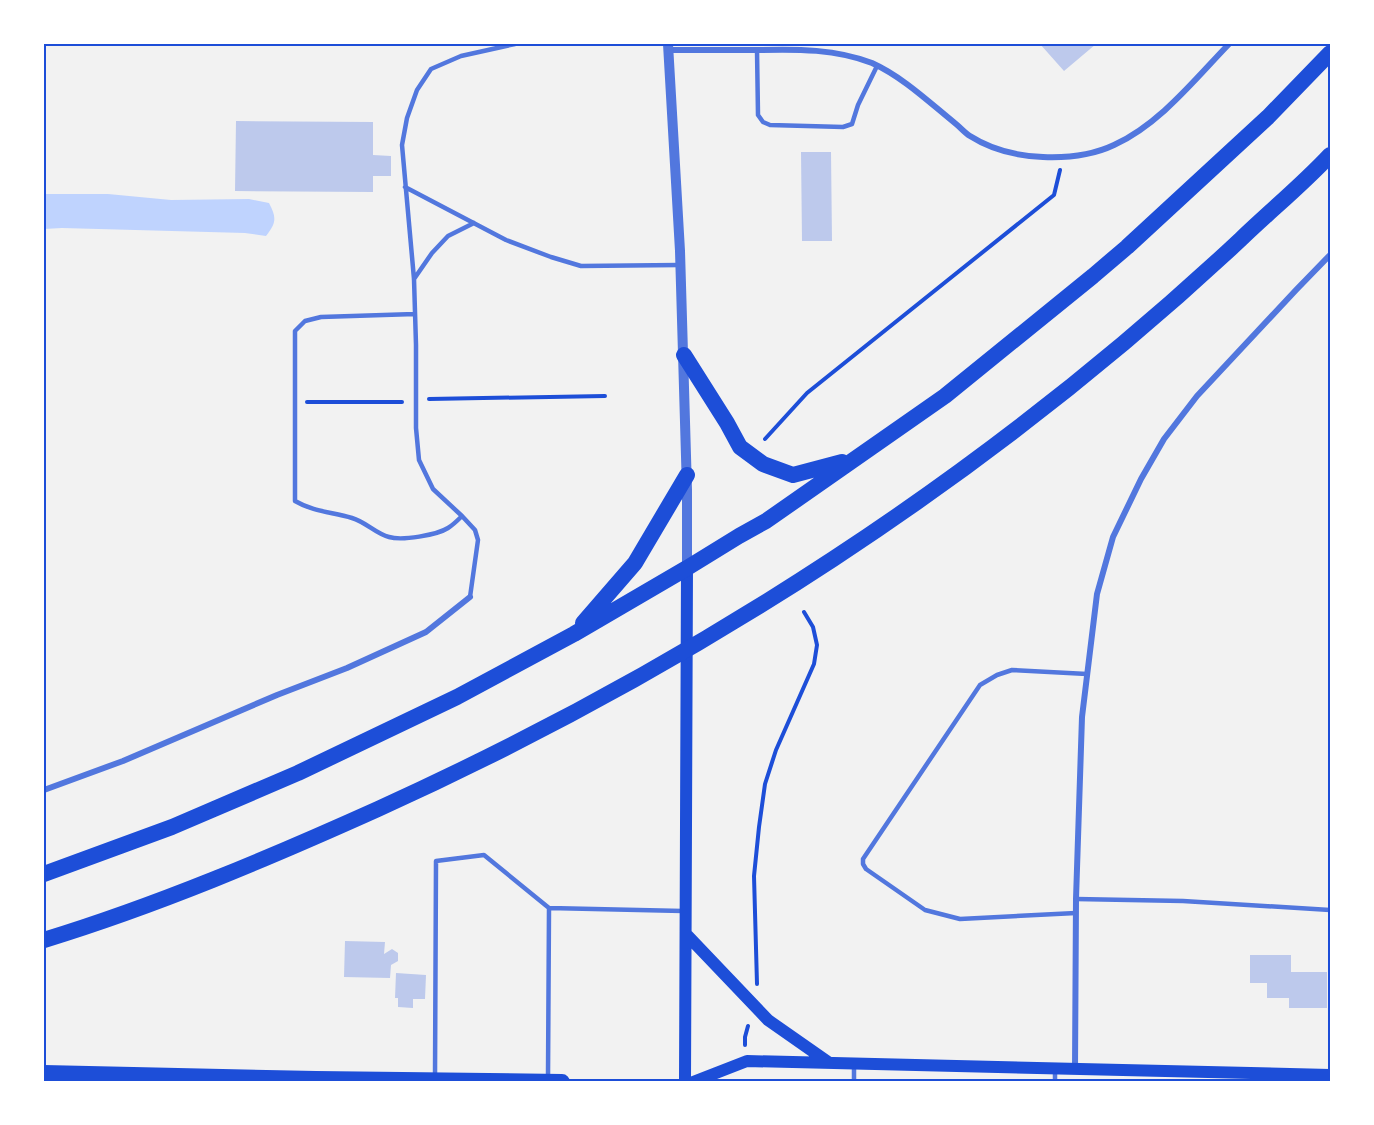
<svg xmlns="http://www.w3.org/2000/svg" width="1374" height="1125" font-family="'Nunito Sans',sans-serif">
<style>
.water{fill:#bfd3fe}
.building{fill:#bdc9ec}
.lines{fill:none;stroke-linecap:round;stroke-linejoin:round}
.path{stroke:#1d4ed8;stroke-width:4}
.service{stroke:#5277de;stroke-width:4.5}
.minor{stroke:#5277de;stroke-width:6}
.tertiary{stroke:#5277de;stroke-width:10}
.secondary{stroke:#1d4ed8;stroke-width:12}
.trunk{stroke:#1d4ed8;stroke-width:16}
.neatline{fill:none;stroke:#1d4ed8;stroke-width:2}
</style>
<rect width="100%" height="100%" fill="#f2f2f2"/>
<path class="water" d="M44,194H108L171,200L249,199L269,203C277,218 276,223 266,236L245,233L62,228L44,229Z"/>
<path class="building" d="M1040,44H1096L1064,71Z
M236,121L373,122V155L391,156V176H373V192L235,191Z
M801,152H831L832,241H802Z
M345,941L385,942L384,954L392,949L398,953V961L391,965L390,978L344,977Z
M1250,955H1291V972H1327V1008H1289V998H1267V983H1250Z
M396,973L426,975L425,999H413V1008L398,1007V998H395Z"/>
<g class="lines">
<path class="path" d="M429,399L605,396
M307,402H402
M765,439L807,393L1054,195L1060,170
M757,984L754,876L759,827L765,784L776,750L814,664L817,645L813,627L804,612
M745,1045V1037L748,1026"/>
<path class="service" d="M757,50L758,115L763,122L770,125L843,127L852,124L858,105L877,66
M405,187L506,240L551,257L581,266L679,265
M414,279L432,253L448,236L474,223
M415,314L321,317L305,321L295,331V501C314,512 332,512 352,518C366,522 376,534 389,537C402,541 437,535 448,528C453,525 458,520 462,516
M470,597L478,540L475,530L462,516L433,489L419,460L416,428V345L414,279L402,145L407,118L417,90L431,69L461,56L515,44
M1076,899L1183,901L1330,910
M1076,913L960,919L925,910L866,869L863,864V859L980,685L997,675L1012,670L1087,674
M854,1066V1082
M435,1077L436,861L484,855L549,908L683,911
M548,1078L549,908
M1055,1082V1069"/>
<path class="minor" d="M669,50C699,50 729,50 760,50C797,49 836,49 872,63C903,77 930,103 956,124C961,128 965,133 970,136C992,150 1017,156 1043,157C1067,158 1093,155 1114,145C1160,124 1195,79 1229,44
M44,790L123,761L277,695L347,668L426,632L470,597
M1075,1069L1076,899L1082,717L1097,594L1113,537L1141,479L1164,439L1197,396L1296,290L1330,255"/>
<path class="tertiary" d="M668,44L680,251L687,490V568"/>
<path class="secondary" d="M686,934L768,1020L828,1062
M685,1082L687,568
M693,1082L747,1061L1330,1075"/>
<path class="trunk" d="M684,355L727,423L740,447L763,464L793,475L842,462
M583,623L635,563L687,475
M44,874L172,827L298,773L457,697L574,634L687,568L739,536L766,521L945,396L1093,276L1127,247L1268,117L1330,53
M44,940C158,905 269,858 378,809C693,666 988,476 1241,239C1270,211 1302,185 1330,155
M44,1073L316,1079L562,1082"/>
</g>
<rect width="1374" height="1125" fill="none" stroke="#ffffff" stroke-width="90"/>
<rect x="45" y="45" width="1284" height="1035" class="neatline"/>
</svg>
